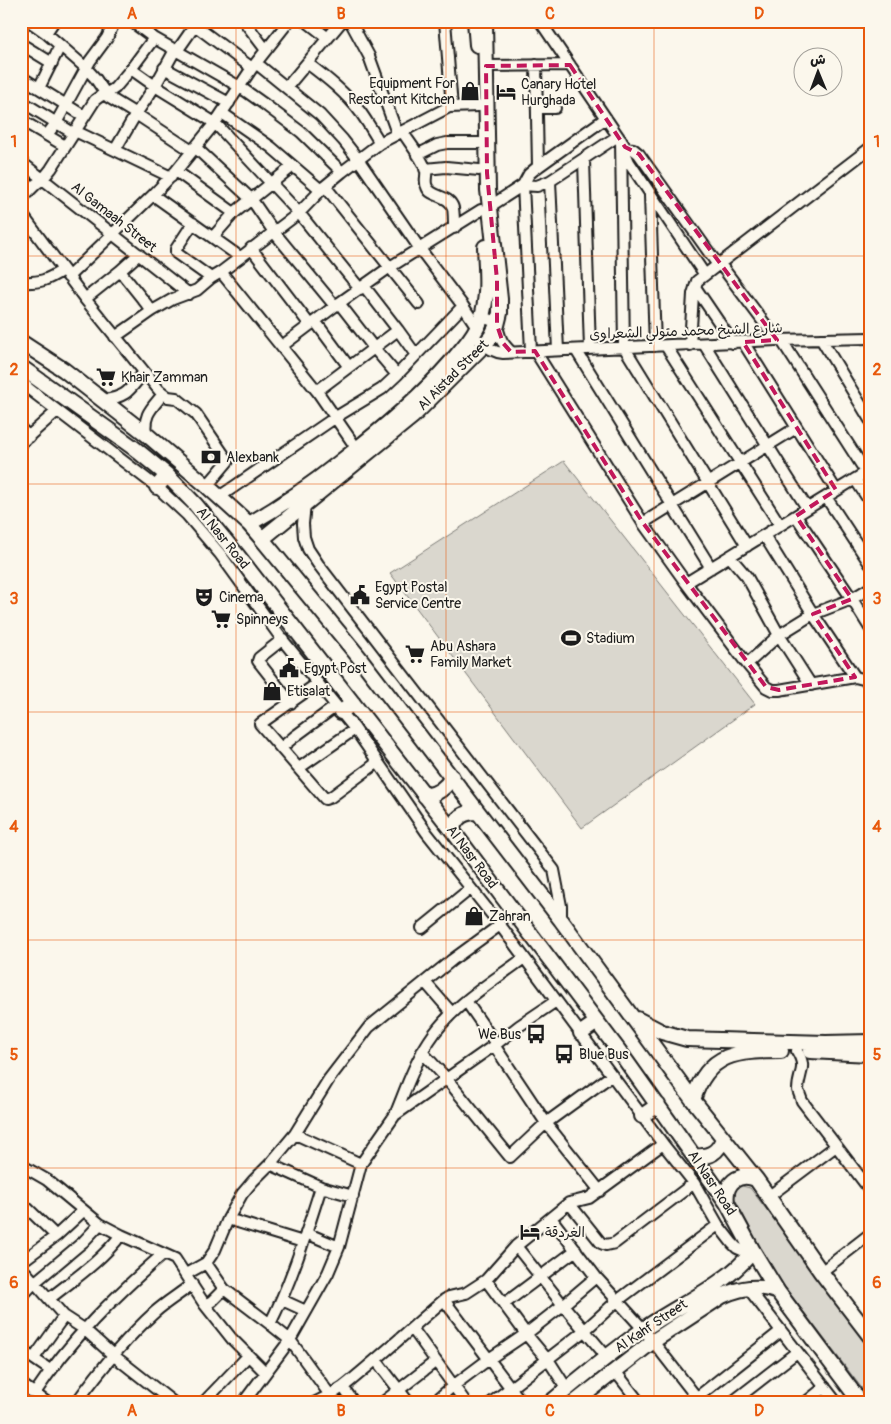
<svg xmlns="http://www.w3.org/2000/svg" width="891" height="1424" font-family="Pangolin,'Playpen Sans Arabic',sans-serif">
<style>
.green{fill:#dad7ce;stroke:#7b7a75}
.lines{fill:none;stroke-linecap:round;stroke-linejoin:round}
.minor-casing{stroke:#1c1c1c;stroke-width:14}
.major-casing{stroke:#1c1c1c;stroke-width:18}
.minor{stroke:#fbf7ec;stroke-width:10}
.major{stroke:#fbf7ec;stroke-width:14}
.marked{fill:none;stroke:#c2185b;stroke-width:4;stroke-dasharray:10 6;stroke-linejoin:round}
.grid{fill:none;stroke:#e8590c;stroke-width:1;stroke-opacity:0.55}
.labels{text-anchor:middle;dominant-baseline:central;stroke-width:4;stroke-linejoin:round;paint-order:stroke}
.poi-label{font-size:14px;fill:#1c1c1c;stroke:#fbf7ec;text-anchor:start}
.street-label{font-size:14px;fill:#1c1c1c;stroke:#fbf7ec}
.neatline{fill:none;stroke:#e8590c;stroke-width:2}
.grid-label{font-size:16px;text-anchor:middle;font-weight:bold;fill:#e8590c}
</style>
<rect width="100%" height="100%" fill="#fbf7ec"/>
<filter id="ink" filterUnits="userSpaceOnUse"><feTurbulence type="fractalNoise" baseFrequency=".02" numOctaves="2"/><feDisplacementMap in="SourceGraphic" scale="10" xChannelSelector="R" yChannelSelector="G"/><feConvolveMatrix kernelMatrix="1 2 1 2 8 2 1 2 1" color-interpolation-filters="sRGB"/></filter>
<g filter="url(#ink)">
<path class="green" d="M564,461L755,704L582,828L390,573Z
M742,1186L750,1188L870,1345V1399L772,1270L734,1197L736,1189Z"/>
<g class="lines">
<defs>
<path id="minor" d="M29,21L46,33L86,68L95,78L108,97L136,114L192,151
M131,21L154,38L240,87L264,104L301,132L342,172
M189,21L252,68
M244,21L266,50
M306,21L328,38
M350,21L369,56L397,133
M445,21L452,107
M540,21L626,148V155L629,162L705,275
M46,33L54,21
M21,44L52,63
M177,51L198,21
M256,63L320,115L343,140L358,159L420,249L463,306L477,327
M307,63C327,78 346,93 361,113C368,123 374,133 380,143
M536,65L538,167
M486,66L570,65
M164,68L229,103
M131,69L155,86L215,123L299,213L360,289
M21,77L84,116
M287,87L342,21
M39,88L60,46
M21,101L73,133
M537,108H555
M222,113L271,147L321,190
M21,120L65,146
M75,131L171,177
M402,131C408,141 424,160 426,171C427,176 424,182 427,187C431,198 449,194 453,208C454,214 454,222 454,228
M47,135L56,123L90,61L107,38L115,21
M621,140L624,347L747,546
M195,147L252,200L274,232L335,306
M626,148L633,149L639,154L718,265
M115,150L136,114L155,86L175,50
M417,155L437,145L447,143H479
M584,160L590,349
M21,162L189,294
M425,169L446,167L479,170
M176,171L234,213
M550,181L558,350
M325,186L419,304
M153,195L240,257
M650,195L655,346
M21,199L36,184L43,179L51,169L95,100C102,94 109,93 115,88L131,69L154,38
M489,207L523,185L537,186L550,181L618,136
M21,213L85,299L159,390L168,397L176,398L196,414L228,461L207,486
M193,223L176,249V253L211,278
M213,237L234,213L293,166
M251,248L310,325
M720,264L777,340
M120,271L152,311
M221,272L317,391L357,449
M68,277L153,195L176,171L215,123L252,68L289,21
M21,282C41,283 47,280 63,270
M364,286L398,330L416,355
M695,287L733,343
M85,299L120,271L139,254
M339,303L374,348L397,375
M481,318C498,319 496,326 501,339C503,344 507,348 511,352
M315,321L349,367
M115,337L152,311L173,299L197,290L211,278L221,272L299,213L325,186L342,172L380,143L449,107L479,106
M821,339L870,420
M480,341C487,348 493,352 503,353L777,340L870,338
M782,341L866,472
M743,342L836,490
M704,344L807,508
M690,345L693,294L697,281L870,148
M282,346L335,306L390,267L481,210
M666,346L780,525
M576,350L711,568
M531,351L523,185L529,174L535,169L606,118
M535,351L643,523L686,583L747,664L766,687L772,690H779L855,677L813,614L764,535
M21,381L29,389L157,487L187,515L220,554L281,638L355,729L427,833L500,925L663,1144L694,1183L718,1225L732,1243L737,1248L744,1251L752,1250
M317,391L398,330
M103,400C128,397 129,390 144,372
M21,429L29,437
M146,434C143,414 152,408 163,394
M21,443L57,411
M855,479L870,502
M219,497L336,417L382,389L397,375L463,306
M826,497L870,564
M305,504L303,524L304,537L308,549L318,564L554,870L561,906V920
M796,516L852,599L870,628
M643,523L796,428
M730,557L747,577L779,635L811,685
M686,583L870,470
M283,639L259,658L258,661L291,703
M747,664L779,635L813,614L852,599L870,588
M855,677L863,679L870,676
M318,683L260,724L325,799L331,797L378,762
M281,748L294,737L336,706
M299,768L355,729
M422,928L470,889
M425,982L452,1013
M466,1001L496,1044
M494,1045L546,1123L612,1075
M797,1051C808,1069 798,1073 798,1090C799,1093 801,1098 802,1101L870,1190
M422,1052L446,1078L510,1157L546,1123L600,1191
M395,1115C405,1091 414,1064 429,1041C452,1005 491,983 524,958
M295,1134L361,1164
M270,1164L321,1187L353,1196
M21,1165L47,1180L100,1224L121,1235C101,1261 74,1279 49,1299
M321,1187C306,1234 292,1280 270,1324L290,1340L330,1395L343,1387L354,1403
M768,1197L836,1146
M21,1202L56,1236L83,1211
M569,1203L601,1243L606,1245L615,1243L694,1183
M551,1218L596,1277L644,1330L701,1403
M228,1219L303,1242
M306,1233L339,1247
M121,1235L175,1259L205,1305L232,1339L265,1372
M516,1246L563,1305L596,1277
M21,1262L56,1236
M206,1263L224,1289L270,1324
M21,1267L64,1316L84,1329L113,1355L174,1403
M821,1272L870,1234
M186,1274L206,1263L215,1250L228,1219L242,1194L253,1181L270,1164L295,1134L329,1079L369,1027L452,960L500,925
M486,1280L526,1334L551,1364L567,1389
M748,1288L837,1403
M21,1297L34,1283L83,1242L100,1224
M282,1300L306,1311
M444,1300L522,1403
M504,1304L576,1250
M205,1305L212,1301L224,1289
M412,1328L466,1403
M21,1350L50,1370
M34,1358L64,1316
M376,1360L409,1403
M615,1371L640,1403
M21,1384L48,1403
M343,1387C378,1359 410,1329 444,1300L449,1297L466,1293L486,1280L516,1246L569,1203L589,1198L663,1144
M35,1393C70,1340 115,1296 163,1254
M76,1403C100,1370 125,1339 155,1312C166,1302 180,1294 192,1284
M203,1403L248,1356
M243,1403L290,1340L328,1273L339,1247L361,1164L395,1115L496,1044L519,1026L556,1001
M314,1403L330,1395
M382,1403L436,1361
M433,1403L453,1386L489,1359L526,1334L563,1305L607,1357
M491,1403L584,1331L617,1301L718,1225
M690,1403L781,1331
M731,1403L797,1352
M805,1403L825,1387"/>
<path id="major" d="M475,21L477,45
M21,342L64,370L146,434L207,486L249,524L262,539L359,657L561,920L693,1100L756,1179L821,1272L870,1336
M21,367L134,448L167,475L195,504L238,556L452,830L619,1051L727,1203L753,1251L778,1292L861,1403
M157,487L167,475
M249,524C281,506 311,485 340,462C379,432 418,400 451,362C462,349 475,335 481,319C489,296 486,270 485,247
M262,539L413,416L482,347L491,337L497,325L500,313V299L488,190L485,21
M341,712L353,703
M425,796C438,794 446,788 452,777
M452,830C456,817 464,812 477,812
M637,1019L662,1032L687,1039L826,1043L870,1042
M581,1033L597,1022
M810,1051L870,1054
M693,1100C708,1052 737,1051 781,1051
M642,1116L658,1105
M694,1156C709,1158 719,1152 723,1138
M727,1203C724,1183 738,1172 756,1179
M550,1403C581,1377 612,1352 644,1329C680,1304 725,1286 753,1251
M574,1403L652,1342L722,1296C739,1288 760,1284 778,1292"/>
</defs>
<use href="#minor" class="minor-casing"/>
<use href="#major" class="major-casing"/>
<use href="#minor" class="minor"/>
<use href="#major" class="major"/>
</g>
</g>
<path class="marked" d="M570,65L625,147L639,154L777,340L743,342L836,490L796,516L852,599L813,614L855,677L779,690L766,687L643,523L535,351L511,352L503,343L497,325V280L487,173L486,66Z"/>
<path class="grid" d="M236,21V1403M446,21V1403M654,21V1403M21,256H870M21,484H870M21,712H870M21,940H870M21,1168H870"/>
<defs>
<symbol id="shop-bare" viewBox="-9 -9 18 18"><path d="M-5-2.5h2.3a2.7 3.5 0 0 1 5.4 0H5L5.5 6h-11ZM-1.5-2.5h3a1.5 2.3 0 0 0-3 0Z" fill="#1c1c1c" stroke="#fbf7ec" stroke-width="2.5" paint-order="stroke"/></symbol>
<symbol id="hotel-bare" viewBox="-9 -9 18 18"><path d="M-6-4.5h1.5V1H6V5H4.5V3h-9V5H-6ZM-4 0a1.8 1.8 0 1 1 3.6 0ZM.5 0V-2.5h3Q6-2.5 6 0Z" fill="#1c1c1c" stroke="#fbf7ec" stroke-width="2.5" paint-order="stroke"/></symbol>
<symbol id="supermarket-bare" viewBox="-9 -9 18 18"><path d="M-6-5.5h2.5l.6 2H6L4.5 2H-2.5L-4.4-4H-6ZM-1.5 3.2a1.3 1.3 0 1 0 .1 0ZM3 3.2a1.3 1.3 0 1 0 .1 0Z" fill="#1c1c1c" stroke="#fbf7ec" stroke-width="2.5" paint-order="stroke"/></symbol>
<symbol id="bank-bare" viewBox="-9 -9 18 18"><path d="M-6-4H6V4H-6ZM0-2.3a2.3 2.3 0 1 0 0 4.6a2.3 2.3 0 1 0 0-4.6Z" fill="#1c1c1c" stroke="#fbf7ec" stroke-width="2.5" paint-order="stroke"/></symbol>
<symbol id="civic-bare" viewBox="-9 -9 18 18"><path d="M-.6-6.5H3V-4.5H.6V-3L4-1V1h2V6H-6V1h2V-1L-.6-3ZM-1.2 2.5V6h2.4V2.5Z" fill="#1c1c1c" stroke="#fbf7ec" stroke-width="2.5" paint-order="stroke"/></symbol>
<symbol id="theatre-bare" viewBox="-9 -9 18 18"><path d="M-5-5.5Q0-4 5-5.5V0Q5 5 0 6Q-5 5-5 0ZM-3.3-2.5H-1v1.5H-3.3ZM1-2.5H3.3v1.5H1ZM-2.8 1Q0 5.5 2.8 1Z" fill="#1c1c1c" stroke="#fbf7ec" stroke-width="2.5" paint-order="stroke"/></symbol>
<symbol id="stadium-bare" viewBox="-9 -9 18 18"><path d="M0-5a6.5 5 0 1 0 0 10a6.5 5 0 1 0 0-10ZM-3.5-1.8h7v3.6h-7Z" fill="#1c1c1c" stroke="#fbf7ec" stroke-width="2.5" paint-order="stroke"/></symbol>
<symbol id="bus-bare" viewBox="-9 -9 18 18"><path d="M-5-6H5V4H4V6H2V4H-2V6H-4V4H-5ZM-3.5-4V0h7V-4ZM-3.5 1.2v1.5H-2V1.2ZM2 1.2v1.5H3.5V1.2Z" fill="#1c1c1c" stroke="#fbf7ec" stroke-width="2.5" paint-order="stroke"/></symbol>
</defs>
<g fill-rule="evenodd">
<use href="#shop-bare" x="456" y="77" width="28" height="28"/>
<use href="#hotel-bare" x="492" y="78" width="28" height="28"/>
<use href="#supermarket-bare" x="92" y="363" width="28" height="28"/>
<use href="#bank-bare" x="197" y="443" width="28" height="28"/>
<use href="#civic-bare" x="346" y="581" width="28" height="28"/>
<use href="#theatre-bare" x="190" y="583" width="28" height="28"/>
<use href="#supermarket-bare" x="207" y="605" width="28" height="28"/>
<use href="#stadium-bare" x="557" y="624" width="28" height="28"/>
<use href="#supermarket-bare" x="401" y="640" width="28" height="28"/>
<use href="#civic-bare" x="275" y="654" width="28" height="28"/>
<use href="#shop-bare" x="258" y="677" width="28" height="28"/>
<use href="#shop-bare" x="460" y="902" width="28" height="28"/>
<use href="#bus-bare" x="522" y="1020" width="28" height="28"/>
<use href="#bus-bare" x="550" y="1040" width="28" height="28"/>
<use href="#hotel-bare" x="516" y="1218" width="28" height="28"/>
</g>
<g class="labels">
<g class="poi-label">
<text x="455" y="83" text-anchor="end">Equipment For<tspan x="455" dy="16">Restorant Kitchen</tspan></text>
<text x="521" y="84">Canary Hotel<tspan x="521" dy="16">Hurghada</tspan></text>
<text x="121" y="377">Khair Zamman</text>
<text x="226" y="457">Alexbank</text>
<text x="375" y="587">Egypt Postal<tspan x="375" dy="16">Service Centre</tspan></text>
<text x="219" y="597">Cinema</text>
<text x="236" y="619">Spinneys</text>
<text x="586" y="638">Stadium</text>
<text x="430" y="646">Abu Ashara<tspan x="430" dy="16">Family Market</tspan></text>
<text x="304" y="668">Egypt Post</text>
<text x="287" y="691">Etisalat</text>
<text x="489" y="916">Zahran</text>
<text x="521" y="1034" text-anchor="end">We Bus</text>
<text x="579" y="1054">Blue Bus</text>
<text x="545" y="1232">الغردقة</text>
</g>
<g class="street-label">
<text transform="translate(114 217) rotate(38)">Al Gamaah Street</text>
<text transform="translate(686 331) rotate(-2)">شارع الشيخ محمد متولي الشعراوى</text>
<text transform="translate(453 375) rotate(-45)">Al Aistad Street</text>
<text transform="translate(223 538) rotate(51)">Al Nasr Road</text>
<text transform="translate(472 857) rotate(53)">Al Nasr Road</text>
<text transform="translate(712 1183) rotate(56)">Al Nasr Road</text>
<text transform="translate(651 1326) rotate(-34)">Al Kahf Street</text>
</g>
</g>
<rect width="891" height="1424" fill="none" stroke="#fbf7ec" stroke-width="55"/>
<g transform="translate(818 72) rotate(359)"><circle r="24" fill="#fbf7ec" stroke="#a29f99"/>
<path d="M0-4L9 19L0 12L-9 19Z" fill="#1c1c1c"/>
<text y="-8" font-size="14" font-weight="bold" text-anchor="middle" fill="#1c1c1c">ش</text>
</g>
<rect x="28" y="28" width="836" height="1368" class="neatline"/>
<g class="grid-label">
<text x="132" y="19">A</text>
<text x="341" y="19">B</text>
<text x="550" y="19">C</text>
<text x="759" y="19">D</text>
<text x="14" y="147">1</text>
<text x="877" y="147">1</text>
<text x="14" y="375">2</text>
<text x="877" y="375">2</text>
<text x="14" y="604">3</text>
<text x="877" y="604">3</text>
<text x="14" y="832">4</text>
<text x="877" y="832">4</text>
<text x="14" y="1060">5</text>
<text x="877" y="1060">5</text>
<text x="14" y="1288">6</text>
<text x="877" y="1288">6</text>
<text x="132" y="1416">A</text>
<text x="341" y="1416">B</text>
<text x="550" y="1416">C</text>
<text x="759" y="1416">D</text>
</g>
</svg>
